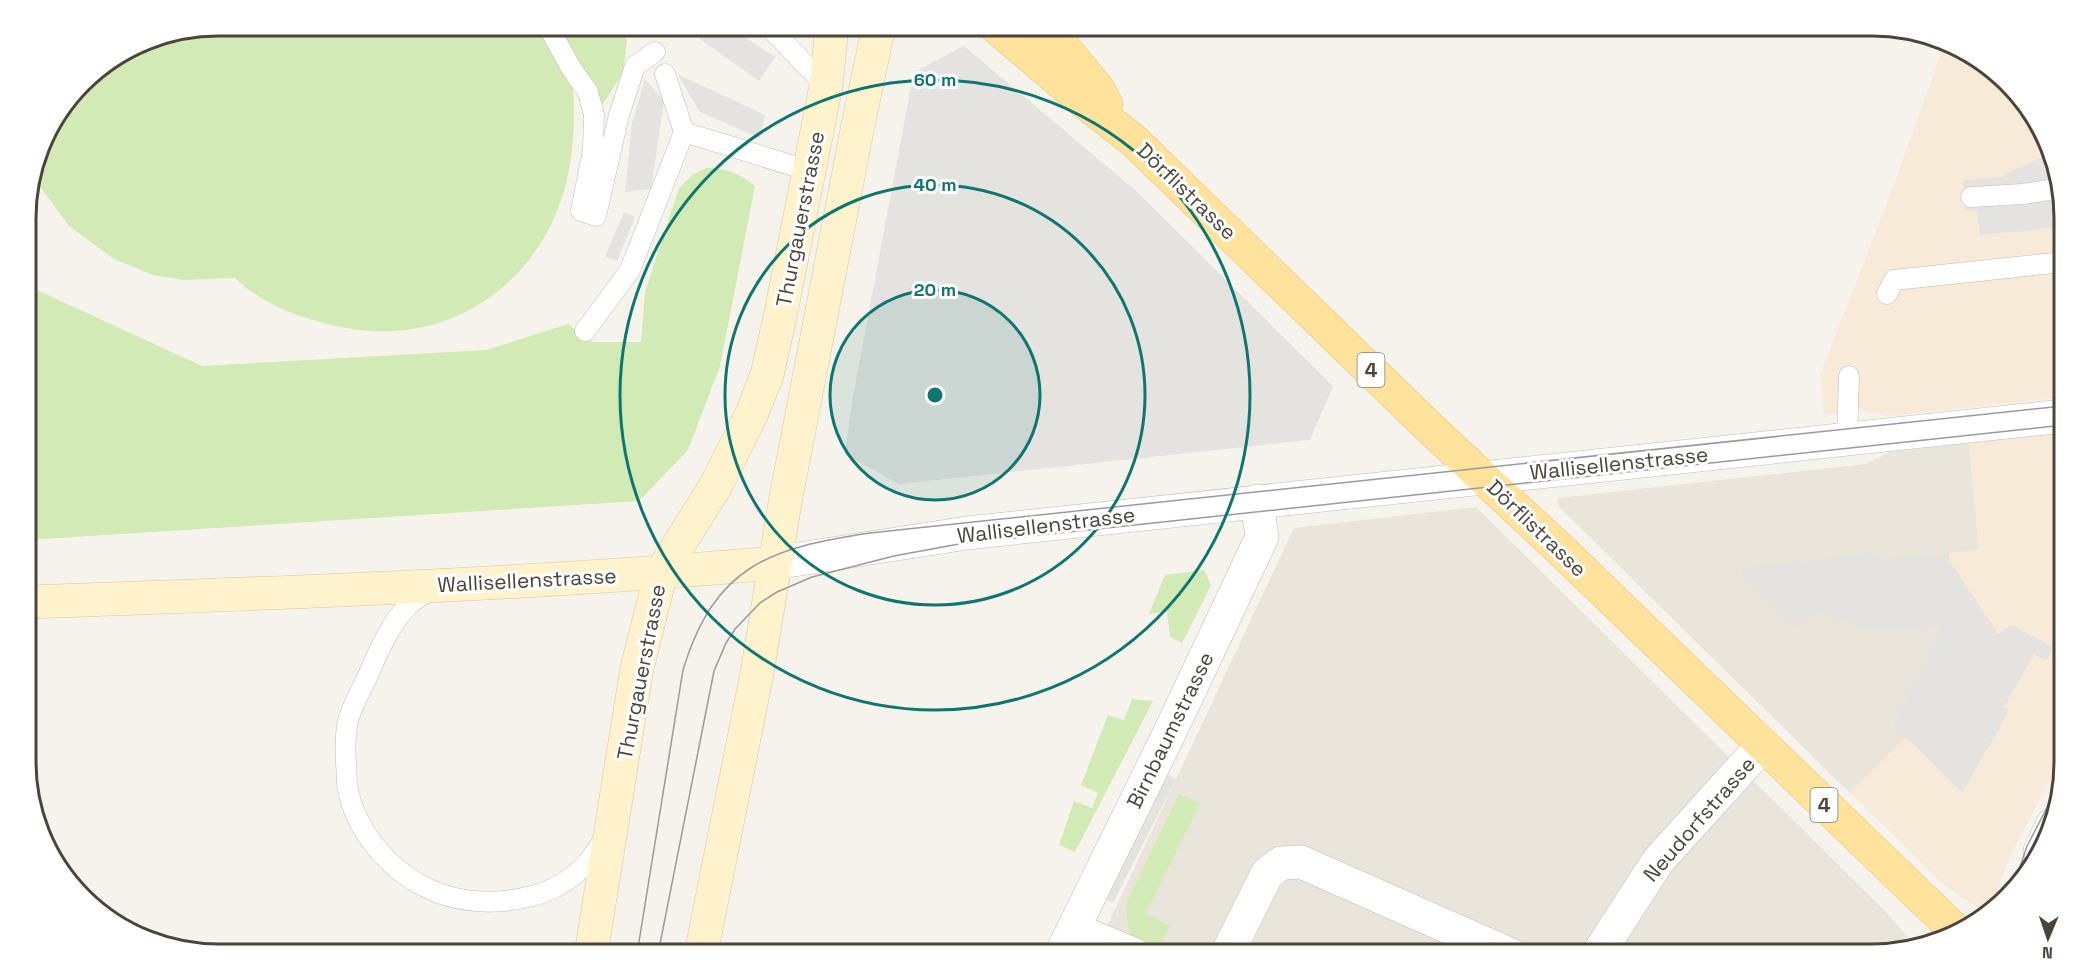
<svg xmlns="http://www.w3.org/2000/svg" width="2090" height="980" font-family="'Space Grotesk',sans-serif">
<style>
.residential{fill:#eae5da}
.commercial{fill:#f7ead8}
.green{fill:#d2eab5}
.parking{fill:#e5e3e0}
.lines{fill:none;stroke-linecap:round;stroke-linejoin:round}
.lane-casing{stroke:#c2bbae;stroke-width:21}
.street-casing{stroke:#c2bbae;stroke-width:34}
.secondary-casing{stroke:#d6c79b;stroke-width:34}
.primary-casing{stroke:#e6c16a;stroke-width:34}
.lane{stroke:#fff;stroke-width:20}
.street{stroke:#fff;stroke-width:33}
.secondary{stroke:#fff3cd;stroke-width:33}
.primary{stroke:#ffe39c;stroke-width:33}
.tram{stroke:#9a9a9a;stroke-width:1.5}
.ring{fill:none;stroke:#0f766e;stroke-width:3}
.labels{text-anchor:middle;dominant-baseline:central;stroke-width:6;stroke-linejoin:round;paint-order:stroke}
.shield{fill:#fff;stroke:#817c74;stroke-width:1.5}
.shield-label{font-size:20px;font-weight:bold;fill:#4b4439}
.street-label{font-size:21px;fill:#4b4439;stroke:#fff}
.rim{fill:none;stroke:#4b4439;stroke-width:3}
.centre{fill:#0f766e;stroke:#fff;stroke-width:3}
.ring-label{font-size:18px;text-anchor:middle;font-weight:bold;fill:#0f766e;stroke:#fff;stroke-width:6;stroke-linejoin:round;paint-order:stroke}
</style>
<rect width="100%" height="100%" fill="#f6f3ec"/>
<path class="residential" d="M1969,443L1979,550L1949,553L2034,654L2004,707L2009,711L1960,791L1906,738L1850,793L1559,507L1557,501L1558,498L1866,464L1890,452Z
M1476,507L1885,911L1914,944L1885,954H1094L1294,528Z"/>
<path class="commercial" d="M1946,40L2025,101L2063,193V397L1888,416L1862,410L1824,415L1820,375L1890,195Z
M2064,432V754L2014,848L2002,876L1993,910L1988,914L1947,887L1850,793L1906,737L1962,793L2008,711L2004,707L2034,654L2046,661L2053,648L2012,625L1998,635L1949,560V553L1979,550L1969,443Z"/>
<path class="green" d="M218,26H611L627,40L623,73L603,104L569,48C574,89 577,129 569,170C549,277 455,348 346,328C306,320 265,307 235,278L183,280L153,275L114,259L69,226L33,177L45,133L91,73L144,40Z
M706,168C726,168 739,173 755,186L720,366L688,450L639,501L27,540L26,285L202,366L487,350L568,324L593,342H641L645,292L679,188L692,175Z
M1204,570L1211,585L1182,643L1170,637L1167,612L1149,614L1165,575Z
M1132,699L1153,701L1075,852L1059,845L1074,801L1092,808L1098,793L1081,785L1108,715L1124,720Z
M1179,794L1200,803L1146,913L1170,926L1159,948L1129,934L1126,904Z"/>
<path class="parking" d="M694,26H728L775,57L759,81L700,39Z
M964,46L1135,190L1333,386L1310,440L899,484L845,454L852,402L910,92L916,71Z
M677,74L765,115L760,138L700,112Z
M645,79L664,101L651,189L625,192L632,123Z
M2047,155L2063,193V227L1980,235L1977,210H1965L1963,180L2005,177V174Z
M624,212L635,217L617,261L605,257Z
M1877,553L1879,560L1949,553V560L1998,634L2012,625L2054,648L2046,661L2034,654L2004,707L2009,711L1962,793L1893,724L1941,633L1934,625L1898,629H1871L1840,621L1825,612L1821,615L1814,608L1796,628L1741,574V568Z
M1166,774L1176,779L1113,903L1103,898Z"/>
<g class="lines">
<defs>
<path id="lane" d="M548,26L571,68L588,92L594,115L593,150L581,211L596,216L619,115L635,66L655,52
M768,26L826,86
M665,74L684,132
M1971,197L2023,194L2061,188
M1887,294L1894,280L2063,262
M585,331L630,270L684,132L810,171
M1847,439L1849,376
M431,589C424,594 415,599 409,605C389,624 377,655 366,680C360,692 353,705 349,717C345,732 345,748 346,763C347,772 346,781 348,790C356,830 388,869 425,887C457,904 498,905 532,896C564,888 589,867 604,838"/>
<path id="street" d="M774,563L967,533L2064,416
M2040,851L2052,825
M1073,929L1133,954
M1061,954L1168,736L1262,537L1257,501
M1227,954L1267,874L1281,863L1301,862L1509,954
M1598,954L1658,861L1763,745"/>
<path id="secondary" d="M27,602C276,593 526,585 774,563
M591,954L637,668L661,573L715,487L752,413L767,375L780,317L826,86L832,26
M701,954L757,673L786,497L858,125L879,26"/>
<path id="primary" d="M995,26L1083,101L1133,140L1432,430L1563,552L1955,930
M1046,26L1098,89L1106,104"/>
</defs>
<use href="#lane" class="lane-casing"/>
<use href="#street" class="street-casing"/>
<use href="#secondary" class="secondary-casing"/>
<use href="#primary" class="primary-casing"/>
<use href="#lane" class="lane"/>
<use href="#street" class="street"/>
<use href="#secondary" class="secondary"/>
<use href="#primary" class="primary"/>
<path class="tram" d="M2049,837L2050,835
M2011,894L2027,846L2061,781
M637,954L683,670C715,565 770,548 870,533L2063,406
M658,954L714,671L726,643L735,629L760,603L777,592L812,577L894,556L959,544L2064,425"/>
</g>
<circle cx="935" cy="395" r="105" fill="#0f766e" fill-opacity=".12"/>
<g class="ring">
<circle cx="935" cy="395" r="105"/>
<circle cx="935" cy="395" r="210"/>
<circle cx="935" cy="395" r="315"/>
</g>
<g class="labels">
<g class="shield">
<rect x="1357.5" y="353" width="27" height="34" rx="4.5"/>
<rect x="1810.5" y="788" width="27" height="34" rx="4.5"/>
</g>
<g class="shield-label">
<text x="1371" y="370">4</text>
<text x="1824" y="805">4</text>
</g>
<g class="street-label">
<text transform="translate(1187 191) rotate(44)">Dörflistrasse</text>
<text transform="translate(800 219) rotate(-79)">Thurgauerstrasse</text>
<text transform="translate(1619 463) rotate(-6)">Wallisellenstrasse</text>
<text transform="translate(1046 525) rotate(-7)">Wallisellenstrasse</text>
<text transform="translate(1537 528) rotate(44)">Dörflistrasse</text>
<text transform="translate(527 580) rotate(-3)">Wallisellenstrasse</text>
<text transform="translate(641 672) rotate(-79)">Thurgauerstrasse</text>
<text transform="translate(1170 730) rotate(-64)">Birnbaumstrasse</text>
<text transform="translate(1699 819) rotate(-49)">Neudorfstrasse</text>
</g>
</g>
<path d="M0 0H2090V980H0ZM218 36H1872A182 182 0 0 1 2054 218V762A182 182 0 0 1 1872 944H218A182 182 0 0 1 36 762V218A182 182 0 0 1 218 36Z" fill="#fff" fill-rule="evenodd"/>
<path class="rim" d="M218 36H1872A182 182 0 0 1 2054 218V762A182 182 0 0 1 1872 944H218A182 182 0 0 1 36 762V218A182 182 0 0 1 218 36Z"/>
<circle cx="935" cy="395" r="9" class="centre"/>
<g class="ring-label">
<text x="935" y="86">60 m</text>
<text x="935" y="191">40 m</text>
<text x="935" y="296">20 m</text>
</g>
<g transform="translate(2048 938) rotate(182)" stroke="#ffffff" stroke-width="4.5" paint-order="stroke">
<path d="M0-4.5L10 22L0 15L-10 22Z" fill="#4b4439"/>
<text y="-9" font-size="16" font-weight="bold" text-anchor="middle" fill="#4b4439">N</text>
</g>
</svg>
